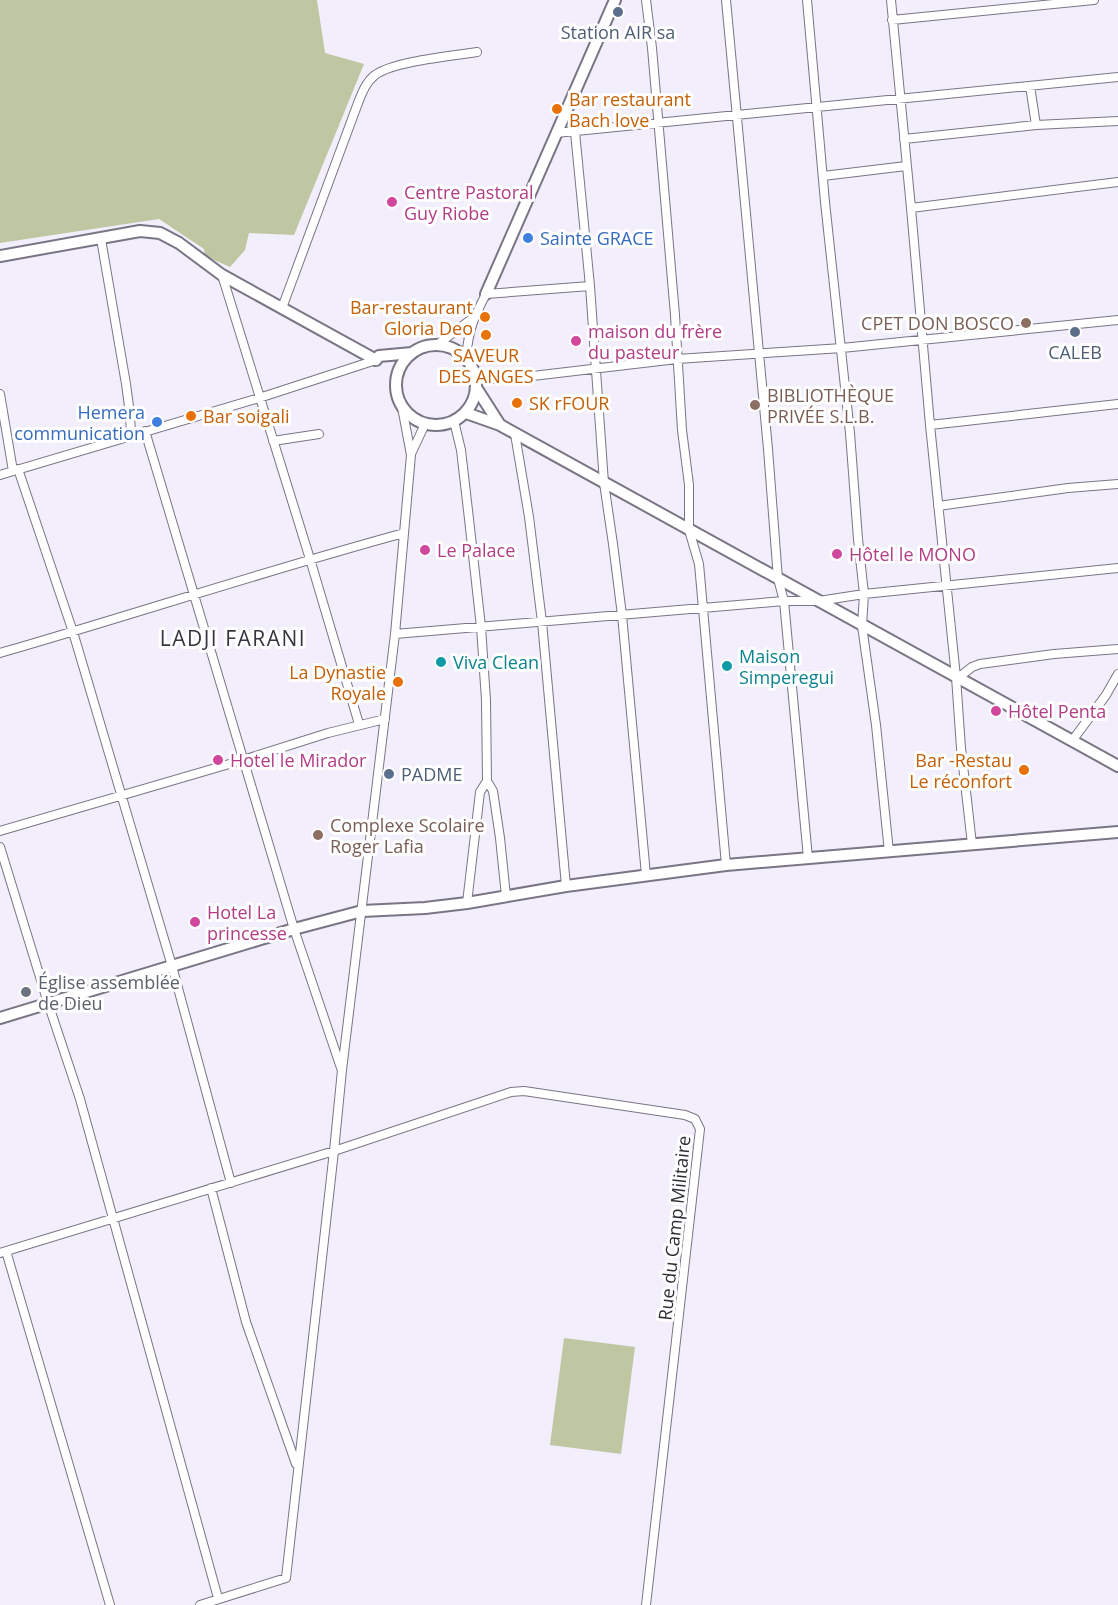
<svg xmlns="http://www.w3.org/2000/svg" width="1118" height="1605" font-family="'Open Sans',sans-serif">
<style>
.green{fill:#bfc7a2}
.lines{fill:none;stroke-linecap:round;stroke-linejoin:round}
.street-casing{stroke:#797584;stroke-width:10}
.secondary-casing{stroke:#797584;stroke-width:14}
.street{stroke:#fff;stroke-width:8}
.secondary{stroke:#fff;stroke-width:10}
.service-dot{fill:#5c6f8a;stroke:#fefefe;stroke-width:2}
.food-dot{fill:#e8710a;stroke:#fefefe;stroke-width:2}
.hotel-dot{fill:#d1479c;stroke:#fefefe;stroke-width:2}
.shop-dot{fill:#3f7fe0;stroke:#fefefe;stroke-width:2}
.education-dot{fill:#8d6e63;stroke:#fefefe;stroke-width:2}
.culture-dot{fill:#0f9aa8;stroke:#fefefe;stroke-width:2}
.worship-dot{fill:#6b7280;stroke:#fefefe;stroke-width:2}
.labels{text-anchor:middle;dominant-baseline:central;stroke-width:6;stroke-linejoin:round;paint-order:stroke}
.service-label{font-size:18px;fill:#4e5e75;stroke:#fefefe}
.food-label{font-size:18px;fill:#c56008;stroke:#fefefe;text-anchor:start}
.hotel-label{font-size:18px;fill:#b23c85;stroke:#fefefe;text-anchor:start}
.shop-label{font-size:18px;fill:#366cbe;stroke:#fefefe;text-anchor:start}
.education-label{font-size:18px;fill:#785e54;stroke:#fefefe;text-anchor:start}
.culture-label{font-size:18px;fill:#0d838f;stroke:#fefefe;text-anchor:start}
.worship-label{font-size:18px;fill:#5b616d;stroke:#fefefe;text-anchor:start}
.street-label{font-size:18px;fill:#2e2c33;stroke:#fefefe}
.quarter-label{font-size:21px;letter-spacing:1.5px;fill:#383441;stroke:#fefefe}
</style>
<rect width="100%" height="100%" fill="#f2eefc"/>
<path class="green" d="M0,0H317L325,53L364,64L294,235L249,233L245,250L230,267L205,256L204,249L159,219L0,243Z
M564,1338L635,1347L621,1454L550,1445Z"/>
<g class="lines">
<defs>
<path id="street" d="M646,0L652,48L675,315L682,430L689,485V530L699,564L726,865
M726,0L768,449L778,579L784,601L808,858
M807,0L825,202L850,433L858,539L864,594L862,626L876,725L889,852
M891,0L911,208L930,425L956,677L961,748L972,844
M892,20L1094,0
M1030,86L1036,125
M575,132L590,286L604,483L613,544L622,615L646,875
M556,133L1118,77
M904,139L1036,125L1118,121
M823,176L906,166
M911,208L1118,182
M101,239L126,384L130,414L131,435
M222,275L310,559L359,724
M282,308L358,103C362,93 366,82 375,75C395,61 452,56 477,52
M438,344L473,318
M466,357C469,329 473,319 486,294L590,286
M477,380L524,377L677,359L842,348L1118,320
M0,394L13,471
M454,421L461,450L469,519L481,627L486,700L487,781L480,792L467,903
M930,425L1118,404
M145,431L294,929L341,1068
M515,434L529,517L542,622L566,886
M273,441L319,434
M411,454L425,424
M18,469L73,632L172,966L231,1183
M0,475L259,398L376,360
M938,506L1068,488L1118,484
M395,634L784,601H819L864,594L1118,568
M0,653C135,614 268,570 404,533
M958,678L972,667L980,664L1054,654L1118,649
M1072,741L1106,695L1118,674
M487,781L493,791L500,838L506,896
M0,831L243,760L328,733L385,719
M0,847L48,1003L80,1099L218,1598
M211,1188L246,1322L296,1464
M6,1251L110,1605
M0,1253L334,1151L511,1092L524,1091L685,1115L695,1119L700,1129L646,1605
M200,1605L286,1578L334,1151L342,1070L395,634L411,455L402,407"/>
<path id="secondary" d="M0,256L140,231L160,233L179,243L222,275L376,360L379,356L412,353
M486,294L615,0
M396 385a40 40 0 1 1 80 0a40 40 0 1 1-80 0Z
M477,389L500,425
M466,413L500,425L1118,766
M0,1018L294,929L362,911L425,908L467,903L566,886L726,865L1118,832"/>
</defs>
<use href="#street" class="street-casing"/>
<use href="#secondary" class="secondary-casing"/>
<use href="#street" class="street"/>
<use href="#secondary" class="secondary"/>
</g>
<g class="service-dot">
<circle cx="618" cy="12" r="6"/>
<circle cx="1075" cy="332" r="6"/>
<circle cx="389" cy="774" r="6"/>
</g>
<g class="food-dot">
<circle cx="557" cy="109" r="6"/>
<circle cx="485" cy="317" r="6"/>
<circle cx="486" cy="335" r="6"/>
<circle cx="517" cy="403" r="6"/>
<circle cx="191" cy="416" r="6"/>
<circle cx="398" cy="682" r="6"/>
<circle cx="1024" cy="770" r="6"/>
</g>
<g class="hotel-dot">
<circle cx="392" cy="202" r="6"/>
<circle cx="576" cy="341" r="6"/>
<circle cx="425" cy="550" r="6"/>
<circle cx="837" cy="554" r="6"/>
<circle cx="996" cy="711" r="6"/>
<circle cx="218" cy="760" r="6"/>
<circle cx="195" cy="922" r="6"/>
</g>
<g class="shop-dot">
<circle cx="528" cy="238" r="6"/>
<circle cx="157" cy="422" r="6"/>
</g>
<g class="education-dot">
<circle cx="1026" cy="323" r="6"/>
<circle cx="755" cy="405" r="6"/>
<circle cx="318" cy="835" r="6"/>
</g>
<g class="culture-dot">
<circle cx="441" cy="662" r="6"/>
<circle cx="727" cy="666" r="6"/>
</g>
<circle class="worship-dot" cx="26" cy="992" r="6"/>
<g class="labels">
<g class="service-label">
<text x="618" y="32">Station AIR sa</text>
<text x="1075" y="352">CALEB</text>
<text x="401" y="774" text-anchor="start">PADME</text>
</g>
<g class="food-label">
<text x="569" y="99">Bar restaurant<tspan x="569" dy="21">Bach love</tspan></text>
<text x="473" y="307" text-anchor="end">Bar-restaurant<tspan x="473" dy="21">Gloria Deo</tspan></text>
<text x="486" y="355" text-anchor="middle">SAVEUR<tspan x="486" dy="21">DES ANGES</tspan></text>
<text x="529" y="403">SK rFOUR</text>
<text x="203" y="416">Bar soigali</text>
<text x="386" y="672" text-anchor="end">La Dynastie<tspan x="386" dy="21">Royale</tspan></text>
<text x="1012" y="760" text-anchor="end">Bar -Restau<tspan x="1012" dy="21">Le réconfort</tspan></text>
</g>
<g class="hotel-label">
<text x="404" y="192">Centre Pastoral<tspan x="404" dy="21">Guy Riobe</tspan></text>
<text x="588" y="331">maison du frère<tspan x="588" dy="21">du pasteur</tspan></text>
<text x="437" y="550">Le Palace</text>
<text x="849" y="554">Hôtel le MONO</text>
<text x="1008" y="711">Hôtel Penta</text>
<text x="230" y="760">Hotel le Mirador</text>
<text x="207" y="912">Hotel La<tspan x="207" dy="21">princesse</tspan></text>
</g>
<g class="shop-label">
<text x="540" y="238">Sainte GRACE</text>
<text x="145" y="412" text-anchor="end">Hemera<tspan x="145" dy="21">communication</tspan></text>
</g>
<g class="education-label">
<text x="1014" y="323" text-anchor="end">CPET DON BOSCO</text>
<text x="767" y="395">BIBLIOTHÈQUE<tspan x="767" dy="21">PRIVÉE S.L.B.</tspan></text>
<text x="330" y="825">Complexe Scolaire<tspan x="330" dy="21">Roger Lafia</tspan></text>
</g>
<g class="culture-label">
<text x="739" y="656">Maison<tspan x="739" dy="21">Simperegui</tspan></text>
<text x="453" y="662">Viva Clean</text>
</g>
<g class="worship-label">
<text x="38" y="982">Église assemblée<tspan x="38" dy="21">de Dieu</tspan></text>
</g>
<g class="street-label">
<text transform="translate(674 1228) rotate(-84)">Rue du Camp Militaire</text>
</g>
<g class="quarter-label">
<text x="233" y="638">LADJI FARANI</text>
</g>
</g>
</svg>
